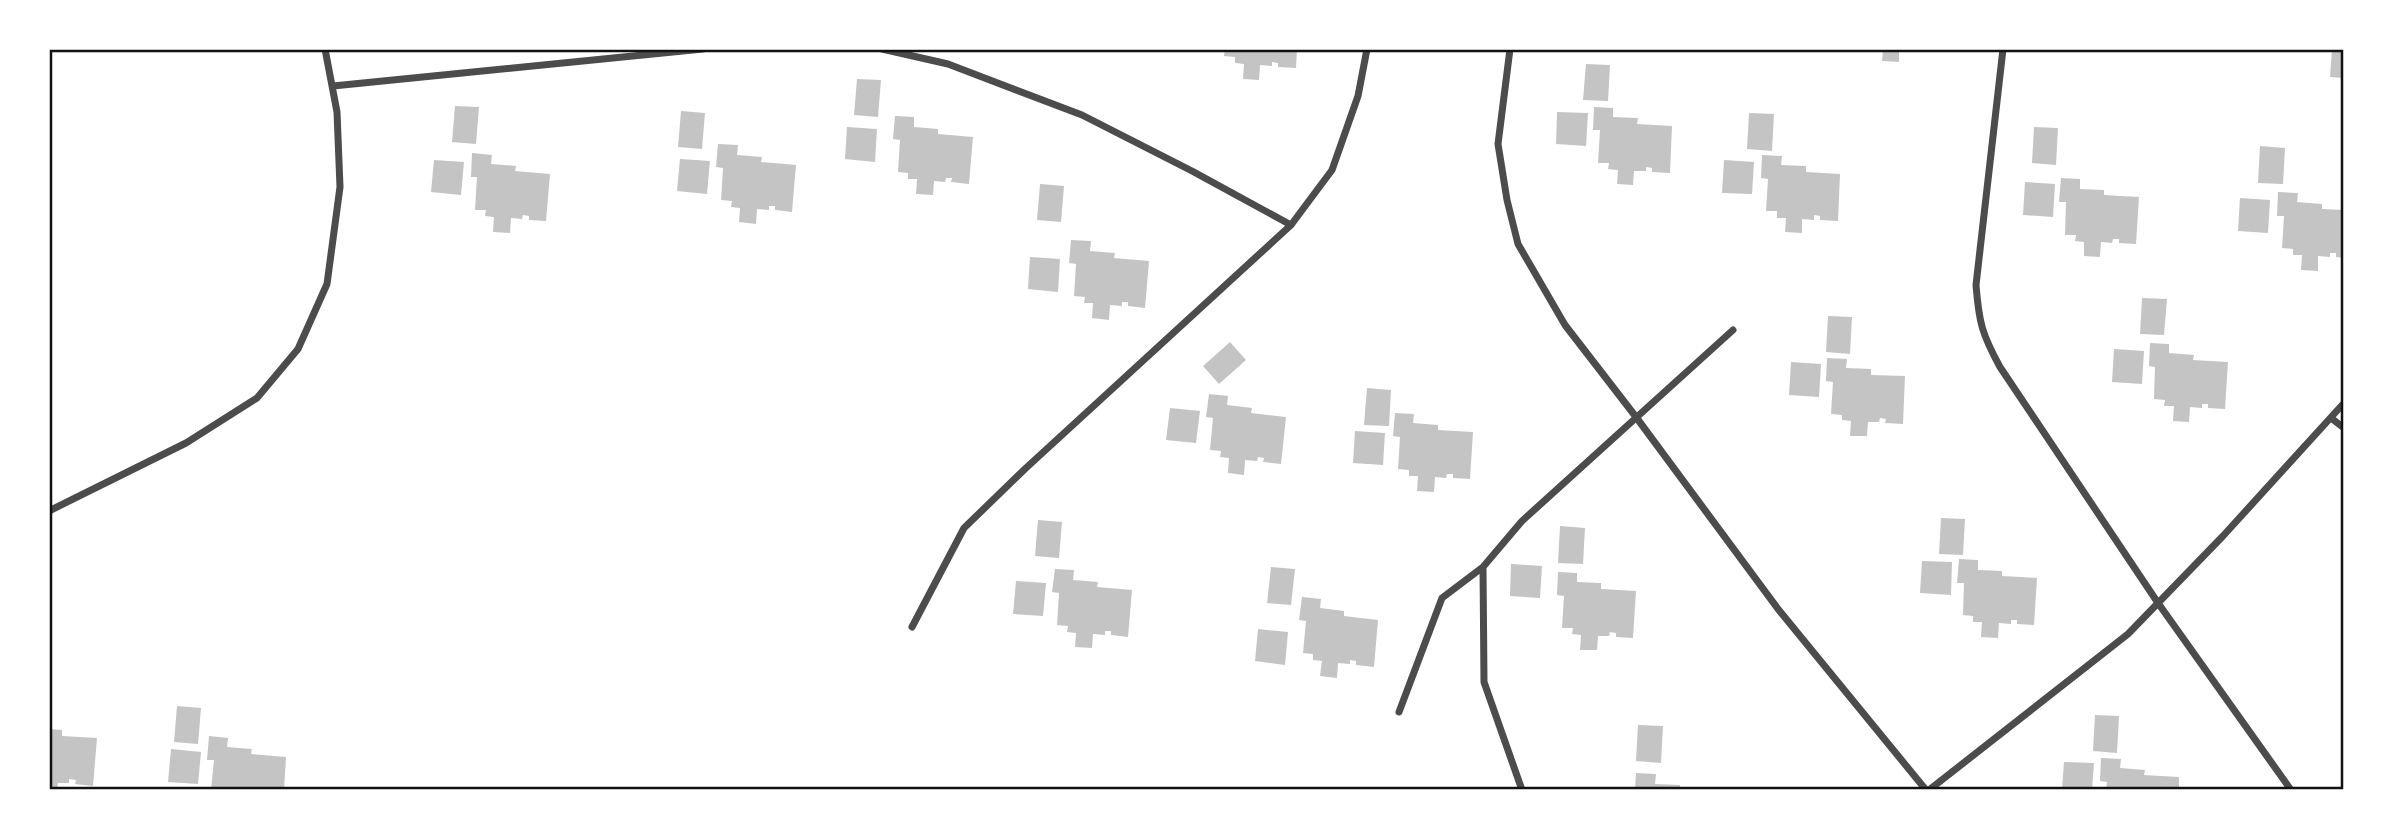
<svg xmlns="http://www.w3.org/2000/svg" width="2393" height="839" font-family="'DejaVu Sans',sans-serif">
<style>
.building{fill:#c4c4c4}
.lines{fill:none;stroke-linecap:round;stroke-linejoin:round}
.minor{stroke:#4c4c4c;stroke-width:7}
.neatline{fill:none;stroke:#111;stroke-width:2.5}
</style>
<rect width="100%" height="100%" fill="#fff"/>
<path class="building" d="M1225,49H1297L1296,68L1278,67V63L1272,62V66L1260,65L1259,80L1243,79L1244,64L1235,63V57L1224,56Z
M1883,49H1899V62L1882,61Z
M2332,49H2344V78L2330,77Z
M1586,64L1610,65L1608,101L1583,100Z
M857,79L881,80L878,117L854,115Z
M455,106L479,107L476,144L452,142Z
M1594,107L1613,108V117L1638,118L1637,124L1672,126L1670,173L1652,172V168L1646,167V171H1634L1633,185L1617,184L1618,170L1608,169L1609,163H1598L1600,130H1593Z
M681,111L705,113L702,149L678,147Z
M1557,112L1588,113L1586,146L1556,144Z
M1749,113L1774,114L1772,151L1747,149Z
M895,116L914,117V127L938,129V134L973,137L969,184L951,182L952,178H946L945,182L934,181L933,195L916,194L917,179H908V173L898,172L900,140L893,139Z
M847,127L877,129L875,162L845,159Z
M2034,127L2058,128L2056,165L2032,163Z
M718,144L738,145L737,155L762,157L761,162L796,165L792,212L775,210V206H769V210L757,209L756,224L739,222L740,208L731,207L732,201L721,200L723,168L716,167Z
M2260,146L2285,148L2283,184L2258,183Z
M472,153L492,155L491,164L516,166L515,171L550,174L546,221L529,220V216L523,215L522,219L511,218L510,233L493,232L494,217L485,216L486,210H475L477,177H471Z
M1762,155L1782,156L1781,165L1806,166V172L1840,174L1838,221L1820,220V216L1814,215V220L1802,219V233L1785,232L1786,218H1777V211H1766L1768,179L1761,178Z
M680,159L710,161L707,194L677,191Z
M434,160L464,162L461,195L431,192Z
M1724,160L1754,162L1752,194L1722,193Z
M2061,178L2080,179V189L2104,190V195L2139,197L2136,244L2119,243V239H2113L2112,243L2101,242L2100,257L2084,256V242L2075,241L2076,235H2065L2066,202H2059Z
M2025,182L2055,184L2053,217L2023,215Z
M1040,184L1064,186L1061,222L1037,220Z
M2278,192L2298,193L2297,202L2322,204V209L2344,210V258L2336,257V253H2330V257L2318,256V271L2301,270L2302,255H2293V249L2282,248L2284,216H2277Z
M2240,198L2270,200L2268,233L2238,231Z
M1071,240L1091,241L1090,251L1115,253L1114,258L1149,261L1145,308L1128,306V302H1122V306L1110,305L1109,320L1092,318L1093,303H1084L1085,297L1074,296L1076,264L1069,263Z
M1030,257L1060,259L1058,292L1028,289Z
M2142,298L2167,299L2164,335L2140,334Z
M1828,316L1852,317L1850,354L1826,352Z
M1230,342L1246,360L1219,384L1203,366Z
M2150,343L2169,344V353L2194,355L2193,360L2228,362L2225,409L2208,408V404H2202V408L2190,407L2189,422L2173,421L2174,406H2164L2165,400L2154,399L2155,367L2149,366Z
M2114,349L2144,351L2142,384L2112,382Z
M1827,358L1847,359L1846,368L1871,369V375L1905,376L1903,424L1885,423L1886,419L1880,418L1879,422H1868L1867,436H1850L1851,421L1842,420V415L1831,414L1833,382L1826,381Z
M1791,362L1821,364L1819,397L1789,395Z
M1367,388L1391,390L1389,426L1364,425Z
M1209,394L1228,396L1227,405L1252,408L1251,413L1286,417L1281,464L1263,462L1264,458L1258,457L1257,461L1245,460L1244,475L1228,473L1229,458L1220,457L1221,451L1210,450L1213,418L1206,417Z
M1170,408L1200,411L1196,443L1166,440Z
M1395,413L1414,414L1413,423L1438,425V430L1473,432L1470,479L1453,478V474H1447L1446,478L1435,477L1434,492L1417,491L1418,476H1409V470L1398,469L1400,437L1393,436Z
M1355,431L1385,433L1383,465L1353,463Z
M1941,518L1965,519L1963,555L1939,554Z
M1038,520L1062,522L1059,558L1035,556Z
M1560,526L1585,528L1583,564L1558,563Z
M1959,559L1978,560V570L2002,571V576L2037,578L2034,625L2017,624V620H2011V624L1999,623L1998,638L1981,637L1982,622H1973V616L1963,615L1964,583H1957Z
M1922,561L1952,562L1951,595L1920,593Z
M1511,564L1542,566L1540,598L1510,596Z
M1271,567L1295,569L1291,605L1267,603Z
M1055,569L1074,570L1073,580L1098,582L1097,587L1132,590L1128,637L1111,635V631H1105V635L1093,634L1092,648L1075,647L1076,633L1067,632L1068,626L1057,625L1059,593L1052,592Z
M1558,572L1577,573V582L1601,583V589L1636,591L1633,638L1616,637V633L1610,632L1609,636H1598L1597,650H1580L1581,635L1572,634L1573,628H1562L1564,596L1557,595Z
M1016,581L1046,583L1043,616L1013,614Z
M1302,597L1321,599L1320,608L1344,611V616L1378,620L1374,667L1356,665V661L1350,660V664L1338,663L1337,678L1320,676L1322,661L1313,660V654L1303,653L1306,621L1299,620Z
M1258,629L1288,632L1285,665L1255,661Z
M177,706L201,708L198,744L174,742Z
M2095,715L2119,716L2117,753L2093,751Z
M1638,725L1663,726L1661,763L1636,761Z
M49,729L62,730V736L97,738L93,786L75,784L76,780L69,779V783H58L57,790H49Z
M209,736L228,738L227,747L252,749L251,754L286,757L284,790H211L214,760H207Z
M171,749L201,752L198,784L168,782Z
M2101,758L2121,759L2120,768L2145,770L2144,775L2179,777V790H2106L2107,782L2100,781Z
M2064,762L2094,763L2092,790H2062Z
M1636,773L1656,774L1655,784L1680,785V790H1635Z"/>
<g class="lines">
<path class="minor" d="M882,49L948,64L1082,115L1192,171L1291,225
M1510,49L1498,144L1507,200L1518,244L1565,325L1636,417L1778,609L1926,790
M2003,49L1976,285C1979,323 1982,334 2000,367L2158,603L2291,790
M333,86L703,49
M2331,418L2344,428
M49,511L186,443L257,398L298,349L327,284L340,187L337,112L325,49
M912,627L964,528L1026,468L1291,225L1332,170L1358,96L1367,49
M1399,712L1442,598L1483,567
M1522,790L1484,682L1483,567L1522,521L1733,330
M1929,790L2128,634L2223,536L2344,403"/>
</g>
<rect width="2393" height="839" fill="none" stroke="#ffffff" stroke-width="102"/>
<rect x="51" y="51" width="2291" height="737" class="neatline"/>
</svg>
